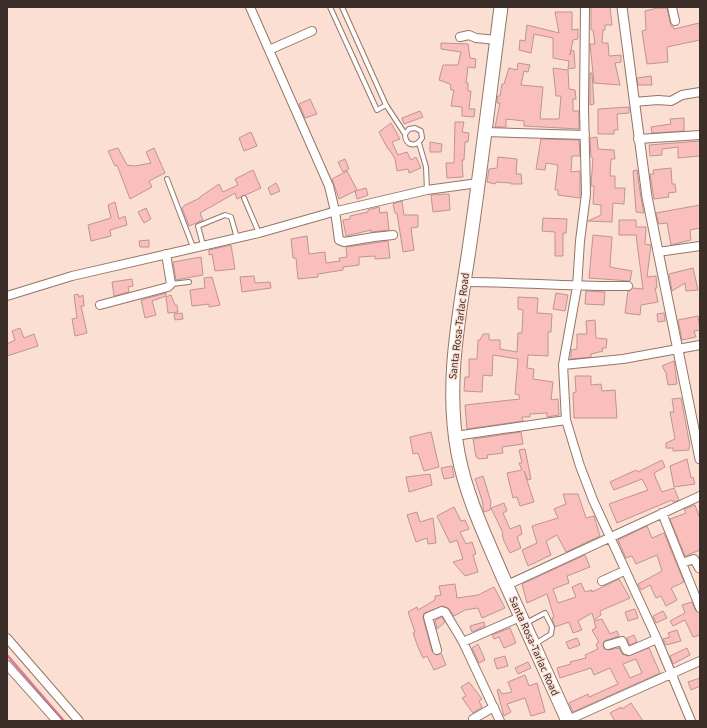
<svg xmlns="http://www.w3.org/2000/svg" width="707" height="728" font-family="'Source Sans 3',sans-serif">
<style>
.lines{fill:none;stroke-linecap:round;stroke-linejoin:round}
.stream{stroke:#d47b98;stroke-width:2.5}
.building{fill:#fabfbc;stroke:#bb9593;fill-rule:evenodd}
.service-casing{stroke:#957567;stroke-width:6}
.minor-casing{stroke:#957567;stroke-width:10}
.tertiary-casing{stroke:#957567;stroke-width:11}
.trunk-casing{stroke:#957567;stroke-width:15}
.service{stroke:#fff;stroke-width:4}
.minor{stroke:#fff;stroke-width:8}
.tertiary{stroke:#fff;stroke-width:9}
.trunk{stroke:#fff;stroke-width:13}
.labels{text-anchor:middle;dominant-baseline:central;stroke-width:3;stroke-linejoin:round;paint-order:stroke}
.street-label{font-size:11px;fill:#3c2e29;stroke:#fcdfd3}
</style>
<rect width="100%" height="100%" fill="#fcdfd3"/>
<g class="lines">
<path class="stream" d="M7,655L64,721"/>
</g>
<path class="building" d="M591,7H610L612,25H605V30H603L602,43H608L609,56L621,55V62L615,63L620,85L594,83L590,44H595L593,30H591Z
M658,8H667L671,26H673L674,29L699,23L700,40L667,47L668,62L647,64L642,31L646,30L645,11Z
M555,12H572V30L578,29V39L573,40L570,55L571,50L574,51L575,68L568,69L569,61L553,58V38L534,34L531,53L519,50L520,40L525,41L527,25L559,33Z
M441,43L468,44L470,58L476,59L475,68L468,67L466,83H468V91H471L469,109H475L474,117L462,116V107L451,106L454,90H451L450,84L439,80L443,65H458L461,52L441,49Z
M518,63L530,65L528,72L524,71L521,85L543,87L540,119H559L561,96H556L553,68L568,70L569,89L575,90L576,99H573V111H579V129L524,126V121L506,119V127H495L500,103H497L498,96H500L502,84H504L509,68L517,70Z
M590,73H592L594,104L590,105Z
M651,76L652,85H638L637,78Z
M310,99L317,114L305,118L299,104Z
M629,107V113L617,114L618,130H614V134H598V109Z
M420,111L423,117L404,124L402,118Z
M684,118V131L652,133L651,127L671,124L670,119Z
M455,122H464L462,132L469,133L468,142H465L464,160H462L463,177L447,178L446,163H454Z
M391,123L400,139L392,142L398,155L407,152L411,160L416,157L421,168L409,173L408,169L397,171L395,159L389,149H388L379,132Z
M251,132L257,146L244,151L239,138Z
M597,137L598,149L614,150L615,159H611L610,176H615V188H625L624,204L613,203L612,222L588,221L601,215V205L593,204L594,186H591L593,158L591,157L590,138Z
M541,139L579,140L580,156H572L571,172L580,171V198L558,195V190H555L558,165L546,163L545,170L536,169Z
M700,141V156L678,158V147L662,149V155L650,156L649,145Z
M430,142L442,144L441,152H430Z
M118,148L127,165L135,166L151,163L146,152L154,148L165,173L149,181L152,187L130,199L117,165L115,166L108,151Z
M498,157L517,159L516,174H521L522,184H511V183L496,182L495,184L487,182L489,169L497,168Z
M345,159L349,169L343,172L338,162Z
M671,168L672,184H675L676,192L668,193L669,197L654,199L650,174H654L653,170Z
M253,170L261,188L237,199L235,193L200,213L203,220L189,226L182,208L185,205L200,198V197L219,184L223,192L238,185L235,179Z
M637,170L641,198L644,213L636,212L633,171Z
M347,171L357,190L339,199L332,179Z
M276,183L280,191L271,195L268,188Z
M366,188L368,195L357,199L355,191Z
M449,194L450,210L433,212L431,195Z
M402,201L404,215H418V227L411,228L414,250L403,252L397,213H395L393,204Z
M115,202L119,219L125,216L127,225L110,230L111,236L91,241L88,225L111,218L108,205Z
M700,205V228L690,230L691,240L671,245L667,223L659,224L656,213Z
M379,207L380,213L387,212L389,230L371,232V230L346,236L343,220L350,219V216L368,212V210Z
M146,208L151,219L144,223L138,212Z
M543,218L567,219L566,233H563V256H555V232L542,231Z
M619,220H636V227H646L645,244L651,245L647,277L656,276L657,288H655L658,302L641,305L640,315L625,313L628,291L633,288L643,289L636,235H619Z
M593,235L612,237L610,267L632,271L630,281L589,278Z
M307,236L309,254L325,252L326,263L340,261L339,258L347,257L346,247L388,241L390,258L375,259V256L359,257V265L343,267V270L318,274V277L298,279L296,258H293L291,239Z
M149,240V247H140L139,241Z
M231,245L235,269L215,271L212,254L209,255V250Z
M201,257L203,275L176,280L173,262Z
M693,268L698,290L686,291L685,283L672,291L669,274Z
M254,276L255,283L270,282L271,288L242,292L240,277Z
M212,277L220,305L209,307V304L192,306L190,290L205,288L204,278Z
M132,279L133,286L128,287L129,292L114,296L112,282Z
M586,291L605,292L604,305L585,304Z
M166,293V296L152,301L156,315L145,318L141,300Z
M556,293L568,295L565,311L553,309Z
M78,294L79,297L83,295L84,306H81L87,333L75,336L72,319L77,318L74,295Z
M171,295L175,305H177L178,312L168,313L166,297Z
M518,297L538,298L537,313L552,314L551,332H548V356L528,355L527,368L534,369L533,379L553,382L551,400L558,399L559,415L547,417V413L530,414V417H522L523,421L467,429L465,405L520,399L519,395L515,394L518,359L493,355L492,376L483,375L482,392L464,391L465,377H469V359H477L478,340H480L483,334H489V340H500V349L517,352L518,333H522L523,310L518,309Z
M182,313L183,319L175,320L174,314Z
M664,313L665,321L658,322L657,314Z
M698,316L700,330L694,331L696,337L682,340L678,320Z
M595,320L596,338L607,339L606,348H602L603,351L591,354V357L571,359V350L577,349V334H587L586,321Z
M20,328L24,338L34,334L38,346L7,356V344L15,340L12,331Z
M674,361L677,384L668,385L666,373L662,366Z
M575,376H591V385L601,384L602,391L615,390L617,418H574L573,393L576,392Z
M681,398L690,446L689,447V450L673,451V448H666V443L675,439L670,412H674L672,399Z
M431,432L439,467L424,471L418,453L413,454L410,437Z
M521,432L523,444L502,447L503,453L487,455L488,458L479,459L476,457L473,439Z
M525,449L531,479L528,480L524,471L534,502L520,506L517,497L513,498L507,473L522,470L519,463H522L519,450Z
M687,459L691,478L693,477L695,484L674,487L670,466Z
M662,460L665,467L654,473L656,479L662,492L674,488L679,500L673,502L672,500L617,523L609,504L648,490L642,479L614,490L610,482L636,470L638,472Z
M452,466L454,477L444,479L441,468Z
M430,474L432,485L409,492L406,477Z
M483,476L491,502L490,510L484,512L482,500L475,479Z
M563,494H578L586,518L594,516L600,536L566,552L557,535L546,541L551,555L528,566L522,550L537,543L532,526L558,518L554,509L566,504Z
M504,503L507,511L503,513L510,529L520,525L522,534L517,537L521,548L510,553L504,541L502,534L503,533L491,508Z
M695,505L700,519V550L685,556L670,519L686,513L684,509Z
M454,507L461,521L465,520L469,529L460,532L466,544L472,542L476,554L473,555L478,572L465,576L453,562L463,559L457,540L450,543L437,516Z
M417,512L420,522L433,518L436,543L428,544L427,538L416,542L407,515Z
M647,526L652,538L664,533L684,582L671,588L677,600L666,606L661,596L656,598L650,585L641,590L638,584L662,571L657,555L636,564L632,556L626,558L618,540Z
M585,555L590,567L567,576L569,583L553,589L558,603L576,597L572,587L581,583L585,592L592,590V592L619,579L630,598L600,611L601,615L594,620L592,613L578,621L582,630L573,633L569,622L555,627L552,618L554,617L547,594L527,603L522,584Z
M455,584L457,598L478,595L494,587L505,608L482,618L478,608L465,610L454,616L449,609L443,606L424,613L423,618L432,651L436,655L441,653L446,665L434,670L427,656L423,658L418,647L413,633L415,632L408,612L417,607L418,610L435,600V596L441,595L439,586Z
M692,602L695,610L700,613V635L693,637L685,620L673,626L670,621L685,613L682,605Z
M635,609L638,618L628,621L625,612Z
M663,611L667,618L656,623L653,616Z
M442,617L445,622L437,629L435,620Z
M602,619L610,634L617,631L619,636L604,641L603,646L604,649L609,650L619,648L622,654L628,656L649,648L660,673L573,712L569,703L588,694L589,697L618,684L610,668L594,675L591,668L560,678L557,668L571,664L570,662L586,658L585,655L598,649L596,644L599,642L592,630L596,628L594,621ZM636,659L642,673L630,678L623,664Z
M484,622L485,626L472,632L470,626Z
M510,628L516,643L504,648L499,637L494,639L492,635Z
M677,630L681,641L666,645L663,639L670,637L668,633Z
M634,635L637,642L630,645L627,638Z
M577,638L580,645L569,649L566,642Z
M478,644L485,660L479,663L472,648Z
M687,648L690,655L673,664L670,656Z
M505,656L508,666L497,669L494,659Z
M528,662L531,668L518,674L515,668Z
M525,675L529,686L537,683L545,712L531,716L525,698L507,704L511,712L504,716L497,690L499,689L502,694L512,692L508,682Z
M700,678V686L691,690L688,682Z
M469,682L482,699L479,701L482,707L473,713L462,698L466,696L461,687Z
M631,703L643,721H615L610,713L621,707L622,709Z"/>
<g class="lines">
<defs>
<path id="service" d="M330,7L377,110L386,105
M342,7L386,105L405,134C405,146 416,148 422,138L421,131L415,128L409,129L405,134
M419,143L426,167L427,190
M167,179L193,247
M244,198L259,233
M203,245L198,226L225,215L231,217L237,238
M171,284L189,282
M526,623L545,613L552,627L551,634L535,644"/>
<path id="minor" d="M250,7L329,186L335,211L339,240L344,242L374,237L393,235
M585,7L584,109L586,194L580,241L577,287L563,365L566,420L580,466L593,500L657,639L691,721
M672,7L675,21
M460,37L469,35L476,38L497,40
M269,50L312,31
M634,102L658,100L671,101L682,95L700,92
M485,132L585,135
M638,139L700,135
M658,252L700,246
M464,282C519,282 573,287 628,286
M7,296L72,276L259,233L333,212L427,190L478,183
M100,305L168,287L171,284L166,254
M563,365L623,359L700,345
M455,436L566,420
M662,513L700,608
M682,563L694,559L699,568
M602,581L624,571
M507,585L700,496
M7,638L79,721
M608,645L622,641L626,650L629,651L657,639
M437,650L428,617L442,611L445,612L463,642
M7,665L57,721
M473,719L494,707
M568,720L700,661
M500,721L463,642L520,617"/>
<path id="tertiary" d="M622,7L647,197L700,459"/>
<path id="trunk" d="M501,7C491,83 482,159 471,236C461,308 444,380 458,453C466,496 485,535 502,575C524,624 546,673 568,721"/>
</defs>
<use href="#service" class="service-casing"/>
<use href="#minor" class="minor-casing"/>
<use href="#tertiary" class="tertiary-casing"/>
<use href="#trunk" class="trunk-casing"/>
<use href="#service" class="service"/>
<use href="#minor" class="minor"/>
<use href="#tertiary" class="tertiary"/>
<use href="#trunk" class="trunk"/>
</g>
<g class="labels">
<g class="street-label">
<text transform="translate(459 326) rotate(-83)">Santa Rosa-Tarlac Road</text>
<text transform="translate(534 646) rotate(66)">Santa Rosa-Tarlac Road</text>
</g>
</g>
<rect width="707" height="728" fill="none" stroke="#3c2e29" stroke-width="16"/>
</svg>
